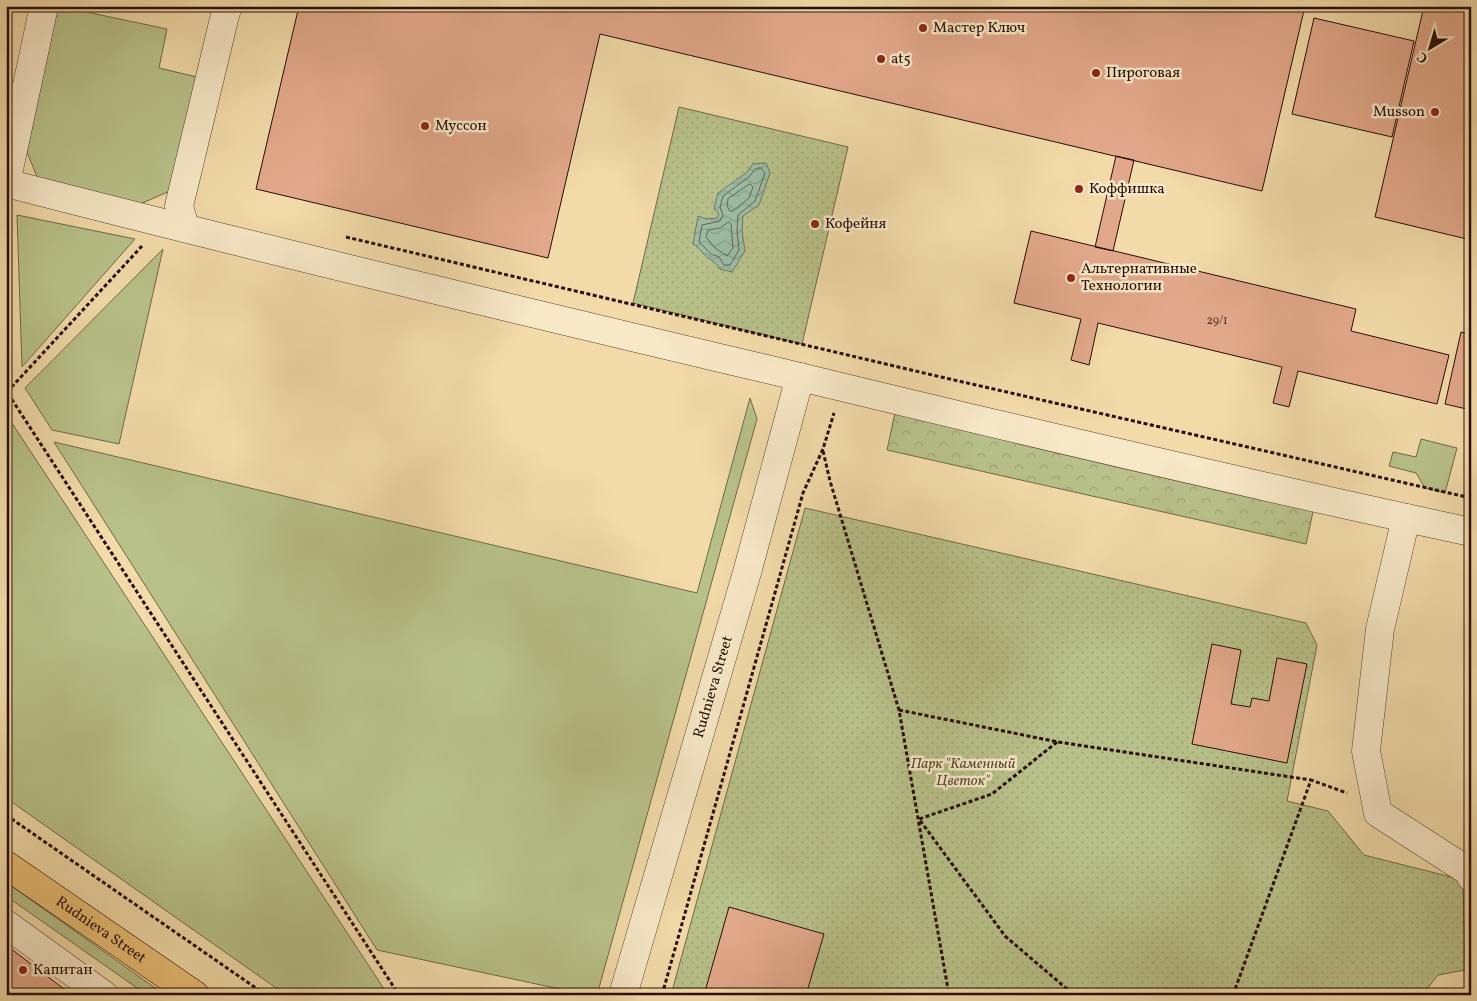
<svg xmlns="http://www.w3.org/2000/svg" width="1477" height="1001" font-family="Vollkorn,serif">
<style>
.green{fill:#b8c18a;stroke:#706747}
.forest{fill:url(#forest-crowns);stroke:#706747}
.park{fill:url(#park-dots);stroke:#706747}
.water{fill:url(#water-waves);stroke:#6e7664}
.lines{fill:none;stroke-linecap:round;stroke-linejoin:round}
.shore{stroke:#626454;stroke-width:1}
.building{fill:#e2a88b;stroke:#280d04}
.minor-casing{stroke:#5a402d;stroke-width:29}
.major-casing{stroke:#280d04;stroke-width:29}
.path{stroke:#280d04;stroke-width:3;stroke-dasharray:4 2.5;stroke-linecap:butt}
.minor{stroke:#f7e8c7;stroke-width:28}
.major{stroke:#e9be74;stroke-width:28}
.poi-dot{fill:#8f2418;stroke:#f7e8c7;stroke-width:2}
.labels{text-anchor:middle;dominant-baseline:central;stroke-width:5;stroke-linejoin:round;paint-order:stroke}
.number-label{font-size:12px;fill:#563426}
.poi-label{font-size:15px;fill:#280d04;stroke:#f7e8c7;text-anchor:start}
.street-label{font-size:15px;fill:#280d04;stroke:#f7e8c7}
.park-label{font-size:15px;font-style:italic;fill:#5a4c33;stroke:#f7e8c7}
</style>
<defs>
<pattern id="forest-crowns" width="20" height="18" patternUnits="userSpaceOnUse" patternTransform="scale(1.25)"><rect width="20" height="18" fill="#b8c18a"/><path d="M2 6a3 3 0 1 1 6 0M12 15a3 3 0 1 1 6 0" fill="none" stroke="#9ea575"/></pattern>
<pattern id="park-dots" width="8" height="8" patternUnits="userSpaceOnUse" patternTransform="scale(1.25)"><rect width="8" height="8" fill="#b8c18a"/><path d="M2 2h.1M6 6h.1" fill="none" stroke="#9ea575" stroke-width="1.8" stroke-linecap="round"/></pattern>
<pattern id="water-waves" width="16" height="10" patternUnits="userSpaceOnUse" patternTransform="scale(1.25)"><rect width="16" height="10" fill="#9cbca4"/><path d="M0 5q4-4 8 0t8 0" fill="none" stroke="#86a08c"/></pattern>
</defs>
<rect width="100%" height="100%" fill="#f2dba9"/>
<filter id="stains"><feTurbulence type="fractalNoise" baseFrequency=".004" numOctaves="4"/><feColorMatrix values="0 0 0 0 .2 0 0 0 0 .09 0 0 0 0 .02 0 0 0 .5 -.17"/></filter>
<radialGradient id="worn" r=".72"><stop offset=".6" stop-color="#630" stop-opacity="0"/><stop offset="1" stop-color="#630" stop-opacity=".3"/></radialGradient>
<path class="green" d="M58,6L167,29L159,68L197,77L170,191L138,205L40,184L27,152Z
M17,215L135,239L22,367Z
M163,249L119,444L52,430L25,388Z
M750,398L757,419L597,995H588L377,950L54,442L697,593Z
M6,414L388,995H286L6,798Z
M1421,439L1457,448L1445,493L1425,488L1416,473L1389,466L1393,452L1416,457Z
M6,882L165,995H147L6,896Z"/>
<path class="forest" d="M895,413L1314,507L1306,544L887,450Z"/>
<path class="park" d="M679,107L848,147L802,344L633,303Z
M805,508L1306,623L1317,645L1287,801L1328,811L1364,855L1463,880L1465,970L1438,975L1422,995H671Z"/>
<path class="water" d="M766,163L770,173L759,205L743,216L742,231L745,251L732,272L720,269C716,262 714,262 708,258C703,254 700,248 693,244L698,216L707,219L717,218L719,214L714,209L718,193L746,173L753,164Z"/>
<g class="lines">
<path class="shore" d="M761,168L765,173L755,201L738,215L737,231L739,250L730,265H724L719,257L711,254L699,242L702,225L720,221L723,215L720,207L723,196L749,177L755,169Z
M750,184L753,187L749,198L733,211H730L727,206L728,199Z
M729,222L731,224L733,248L727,256L715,248L706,237L708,230L720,228Z"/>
</g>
<path class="building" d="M299,6H1305L1262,191L600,34L548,258L256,189Z
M1424,6H1471V240L1375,217Z
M1314,18L1414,41L1392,137L1292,114Z
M6,61L12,62L6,89Z
M1116,156L1134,160L1113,251L1095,247Z
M1031,231L1356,309L1351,331L1449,355L1437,404L1298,371L1289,407L1273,403L1282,367L1098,323L1089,365L1071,360L1081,319L1014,303Z
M1461,332L1471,335V410L1445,404Z
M1212,644L1241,650L1231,704L1250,707L1252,698L1269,701L1277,658L1307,664L1287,763L1192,744Z
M729,907L824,934L806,995H704Z
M6,945L72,995H6Z"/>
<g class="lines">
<defs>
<g id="minor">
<path d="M44,6L6,183C270,251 535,314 800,377C1023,431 1246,484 1471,532"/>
<path d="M185,228L179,206L225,15L228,6"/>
<path d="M1406,518L1380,629L1366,751L1378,813L1468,871L1471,877"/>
<path d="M6,924L104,995"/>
<path id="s1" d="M623,995L748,569L800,377"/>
</g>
<g id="major">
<path id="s2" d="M6,865L195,995"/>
</g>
</defs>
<use href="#minor" class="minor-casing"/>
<use href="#major" class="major-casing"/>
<path class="path" d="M6,212L7,392L399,995
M346,237L941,377L1471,498
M7,392L142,246
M823,451L830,481L899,710L949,995
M899,710L1058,742L1311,780
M1057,742L992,794L919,819L1005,936L1074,995
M6,815L266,995
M662,995L803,493L823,449L834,413
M1233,995L1311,780L1347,793"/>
<use href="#minor" class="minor"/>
<use href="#major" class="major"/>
</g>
<g class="poi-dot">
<circle cx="923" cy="28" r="5"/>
<circle cx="881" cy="59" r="5"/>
<circle cx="1096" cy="73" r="5"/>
<circle cx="1435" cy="112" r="5"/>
<circle cx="425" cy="126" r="5"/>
<circle cx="1079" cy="189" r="5"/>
<circle cx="815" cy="224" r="5"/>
<circle cx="1071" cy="278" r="5"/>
<circle cx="23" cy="970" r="5"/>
</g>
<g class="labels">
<g class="number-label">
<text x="1217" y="321">29/1</text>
</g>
<g class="poi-label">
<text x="933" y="28">Мастер Ключ</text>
<text x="891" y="59">at5</text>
<text x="1106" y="73">Пироговая</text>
<text x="1425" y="112" text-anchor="end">Musson</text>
<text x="435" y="126">Муссон</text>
<text x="1089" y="189">Коффишка</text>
<text x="825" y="224">Кофейня</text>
<text x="1081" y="269">Альтернативные<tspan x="1081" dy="17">Технологии</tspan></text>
<text x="33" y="970">Капитан</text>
</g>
<g class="street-label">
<text stroke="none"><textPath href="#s1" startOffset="321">Rudnieva Street</textPath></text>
<text stroke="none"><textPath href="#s2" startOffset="115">Rudnieva Street</textPath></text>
</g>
<g class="park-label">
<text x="963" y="764">Парк "Каменный<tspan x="963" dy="17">Цветок"</tspan></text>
</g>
</g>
<rect width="1477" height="1001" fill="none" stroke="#f2dba9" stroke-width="25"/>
<rect x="8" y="8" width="1462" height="986" fill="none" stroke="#280d04" stroke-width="2.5"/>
<rect x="12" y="12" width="1452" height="976" fill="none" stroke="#280d04"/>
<g transform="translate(1430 48) rotate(218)" stroke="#f7e8c7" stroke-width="4" paint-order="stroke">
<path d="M0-4L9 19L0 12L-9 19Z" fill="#280d04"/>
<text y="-8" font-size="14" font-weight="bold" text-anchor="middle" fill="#280d04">С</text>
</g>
<rect width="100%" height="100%" filter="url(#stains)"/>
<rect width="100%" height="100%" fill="url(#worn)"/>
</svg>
